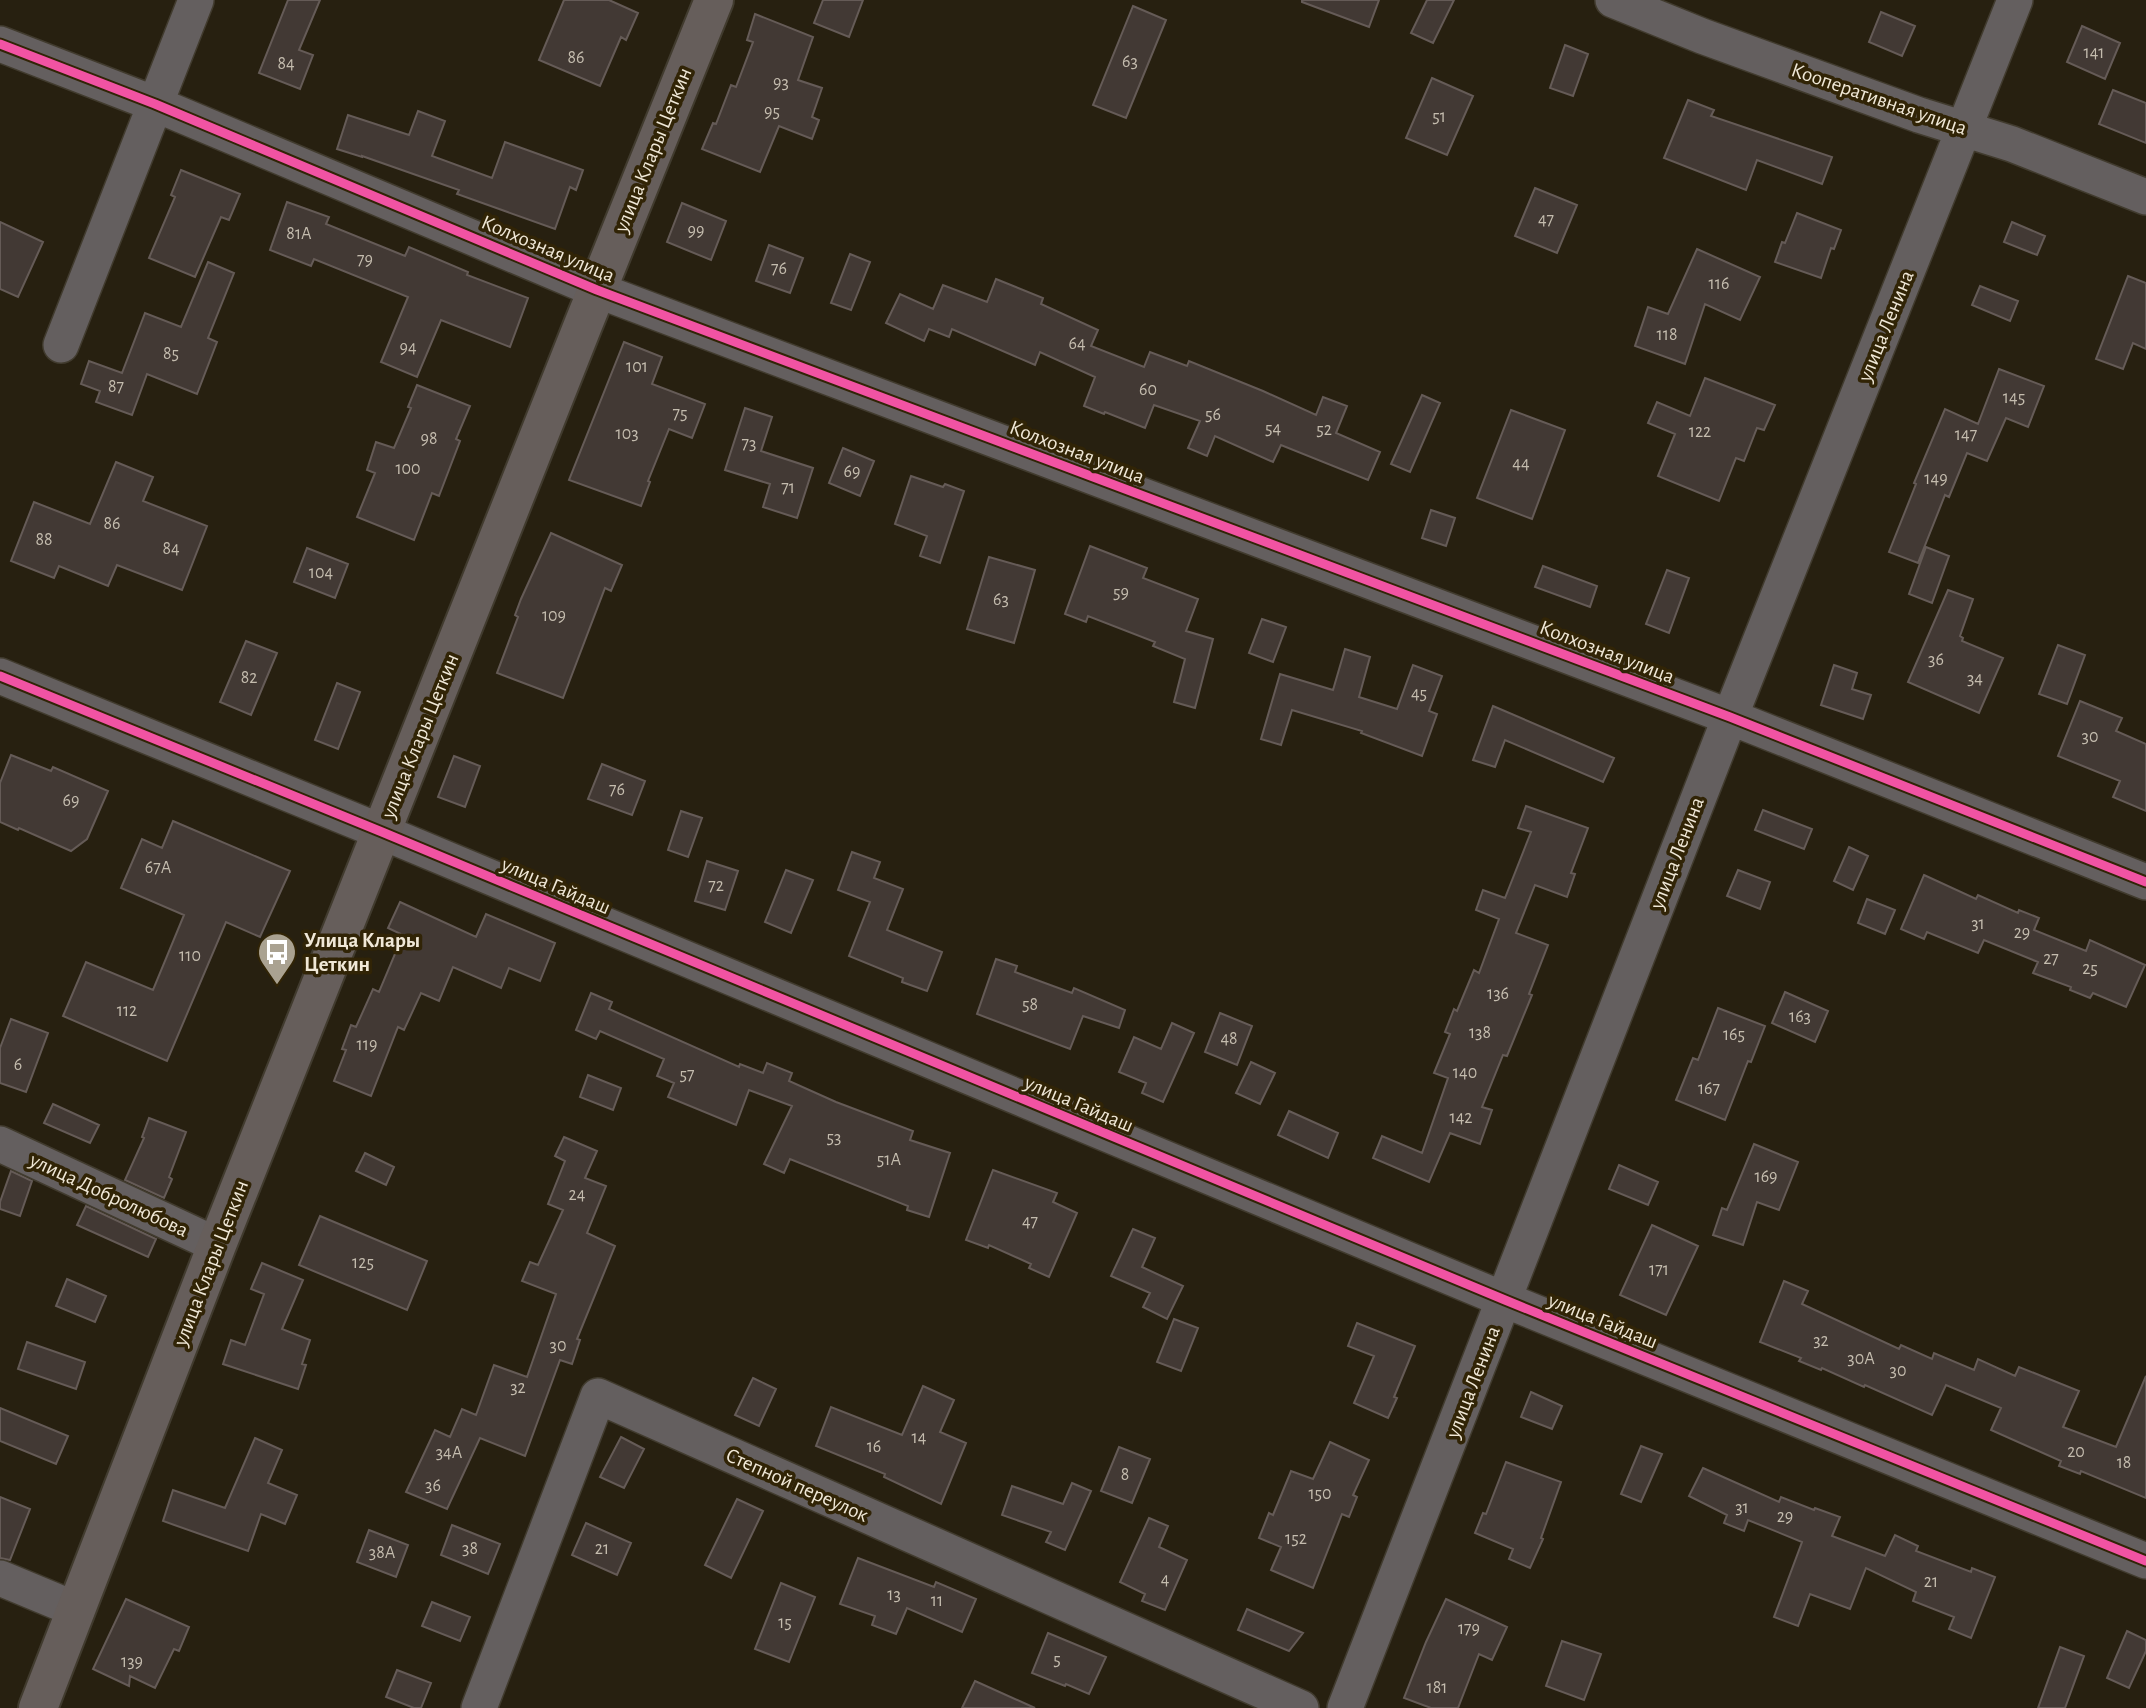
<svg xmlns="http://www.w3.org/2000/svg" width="2146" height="1708" font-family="'Alegreya Sans',sans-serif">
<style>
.building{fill:#423934;stroke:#655b57;stroke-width:2}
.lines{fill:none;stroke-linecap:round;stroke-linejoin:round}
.minor-casing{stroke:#413b2e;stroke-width:38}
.major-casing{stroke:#413b2e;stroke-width:42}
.minor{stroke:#645f5f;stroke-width:35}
.major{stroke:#665e5b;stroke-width:38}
.cycleway-casing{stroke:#312406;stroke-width:13}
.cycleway{stroke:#f153a3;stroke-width:9}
.labels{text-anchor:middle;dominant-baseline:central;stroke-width:7;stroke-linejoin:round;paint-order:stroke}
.number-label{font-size:18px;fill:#c4bcae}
.street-label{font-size:21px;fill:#f0e8d7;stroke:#312406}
.poi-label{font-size:21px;font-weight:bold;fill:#f0e8d7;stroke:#312406;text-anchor:start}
</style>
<rect width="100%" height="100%" fill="#272010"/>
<path class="building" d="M288,0H320L299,50L313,55L300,89L259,73Z
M564,0H609L638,13L626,40L621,37L600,86L539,60Z
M823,0H863L849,37L814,23Z
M1302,0H1379L1369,27L1302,2Z
M1427,0H1454L1433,43L1411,33Z
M1133,6L1166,20L1126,118L1093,105Z
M1881,12L1915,26L1902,56L1869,42Z
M755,14L813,37L798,80L822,88L812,117L819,120L812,139L779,126L760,172L702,149L713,123L716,124L731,85L736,87L753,42L747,40Z
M2082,26L2120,43L2105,79L2067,62Z
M1565,45L1588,54L1573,96L1550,88Z
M1432,78L1473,96L1447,155L1406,138Z
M2113,90L2146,103V143L2099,124Z
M1688,100L1714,110L1711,116L1832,157L1822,184L1757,160L1746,190L1664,158Z
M418,111L445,121L432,156L492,178L505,142L583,170L576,190L570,187L555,229L457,194L459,190L362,156V157L337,149L348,115L409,135Z
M181,170L240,194L229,220L221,217L195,277L149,258L175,197L171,195Z
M1535,188L1577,205L1557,253L1515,236Z
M287,202L329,217L326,224L405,256L409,247L468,272L467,275L528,298L510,347L441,320L417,377L381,362L408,297L314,259L311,266L270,250Z
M682,203L726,221L711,260L667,242Z
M1797,213L1841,230L1834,249L1831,248L1821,278L1775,262L1782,242L1785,243Z
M0,222L43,242L18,297L0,289Z
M2012,222L2045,236L2037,255L2004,242Z
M769,245L803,258L790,293L756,281Z
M1697,249L1760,277L1740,320L1705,304L1685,364L1635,346L1648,307L1668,314Z
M850,254L870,262L851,310L831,303Z
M208,262L234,273L208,338L217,342L197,394L147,374L132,415L96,402L100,391L81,384L89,361L122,373L145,313L181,327Z
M2128,276L2146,283V349L2133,343L2123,369L2096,359Z
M996,279L1043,298L1041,304L1098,330L1091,346L1144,367L1150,352L1187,366L1189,361L1263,391L1316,415L1323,397L1347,406L1336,433L1380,452L1368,480L1281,445L1273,462L1215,436L1207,456L1188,448L1200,421L1154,405L1145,428L1105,412L1104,414L1084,406L1095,377L1040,352L1035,365L952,329L949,337L929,329L924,341L886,323L900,294L933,309L943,285L987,302Z
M1980,286L2018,301L2010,321L1972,305Z
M624,342L662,357L652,384L705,404L692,438L669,429L648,481L650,482L641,506L569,480Z
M1999,369L2044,386L2028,427L2006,418L1987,461L1967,453L1949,497L1945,495L1918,563L1889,552L1916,484L1914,483L1945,409L1978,424Z
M1705,378L1775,405L1764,430L1757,428L1744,461L1736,458L1719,501L1658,476L1675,434L1648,423L1657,402L1690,416Z
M417,385L470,406L456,439L460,441L439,496L432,493L414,540L357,517L375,473L367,470L376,442L394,448L411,408L408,407Z
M1422,395L1440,403L1410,472L1391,464Z
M745,408L772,417L761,451L813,468L797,518L763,507L770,484L725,470Z
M1511,410L1565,430L1532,519L1477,498Z
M843,448L874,461L860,496L829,483Z
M116,462L153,477L143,501L207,526L182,590L117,565L108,586L59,566L54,578L11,561L34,502L90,524Z
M911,476L943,487L945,484L964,491L940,563L920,556L927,536L895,524Z
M1431,510L1455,518L1446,546L1422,538Z
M551,533L622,565L611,591L605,588L563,698L497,673L518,617L515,615L521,599Z
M1090,546L1147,568L1143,578L1198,599L1186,631L1213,639L1195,708L1174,702L1185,659L1153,646L1155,642L1088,616L1086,622L1065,614Z
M1926,547L1949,556L1932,603L1909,594Z
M307,548L348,564L335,598L294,582Z
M989,557L1035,570L1014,643L967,629Z
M1543,566L1597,586L1590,607L1535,587Z
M1667,570L1689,578L1669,633L1646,624Z
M1948,590L1973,599L1960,636L1963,638L1962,641L2003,658L1979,713L1908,682Z
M1262,619L1286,627L1273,662L1249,653Z
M246,641L277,653L251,715L220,702Z
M2058,645L2085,655L2067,704L2039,694Z
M1345,649L1370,657L1359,697L1397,709L1413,665L1442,676L1429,711L1437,714L1422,756L1361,733L1362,731L1292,710L1281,745L1261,739L1280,674L1333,690Z
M1834,665L1857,673L1852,689L1871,695L1863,719L1821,705Z
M337,683L360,692L338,749L315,740Z
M2080,701L2122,718L2116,731L2146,744V811L2113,797L2120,781L2058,756Z
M1493,706L1614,758L1603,782L1505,740L1495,767L1473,760Z
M11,755L51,771L53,767L108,791L87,839L71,851L19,828L18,830L0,822V783Z
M454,756L480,766L465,807L438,797Z
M602,764L645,781L632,815L588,799Z
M1526,806L1588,828L1571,873L1575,874L1567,897L1535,885L1516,933L1548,945L1529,994L1532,995L1507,1056L1503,1055L1482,1107L1492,1110L1480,1144L1450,1133L1429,1182L1373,1158L1382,1136L1422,1153L1448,1078L1434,1073L1450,1034L1445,1032L1454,1009L1457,1011L1474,970L1479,973L1499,919L1476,910L1483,890L1505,898L1531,832L1518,828Z
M1763,810L1812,829L1804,849L1755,830Z
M681,811L702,818L688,857L668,850Z
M173,821L290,871L260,937L226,922L167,1061L63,1016L86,962L153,990L184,915L121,888L142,839L162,848Z
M1849,847L1868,856L1853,890L1834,881Z
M852,852L880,862L874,878L903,889L887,930L942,952L927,991L902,982L903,978L849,956L870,902L838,890Z
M707,861L738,871L725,910L695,901Z
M786,870L813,880L791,933L765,922Z
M1738,870L1770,882L1760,909L1727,896Z
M1924,875L1976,899L1978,895L2018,913L2019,910L2039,918L2034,930L2086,951L2090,940L2145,965L2126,1007L2093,993L2090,998L2070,990L2071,987L2033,973L2038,962L1984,940L1978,953L1927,932L1924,939L1901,929Z
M1867,899L1895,910L1885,934L1858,923Z
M400,902L476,937L486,914L555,943L540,981L509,968L501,988L453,967L439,1001L421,993L404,1030L398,1027L371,1096L334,1081L346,1050L342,1049L351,1025L356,1027L373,989L379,992L403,935L388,928Z
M996,959L1017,966L1015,972L1072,993L1074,988L1125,1010L1119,1028L1083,1016L1070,1049L977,1014Z
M1785,992L1828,1011L1815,1042L1772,1023Z
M591,993L612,1002L609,1009L739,1067L740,1064L763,1073L767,1063L792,1073L789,1081L836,1102L913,1131L910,1140L950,1153L929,1217L907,1210L908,1206L790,1159L784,1173L764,1164L792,1106L749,1090L736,1125L668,1097L674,1083L657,1076L664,1059L600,1031L596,1039L576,1030Z
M1718,1008L1765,1026L1751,1062L1748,1061L1725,1120L1676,1100L1693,1058L1698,1060Z
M1220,1013L1252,1026L1237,1065L1205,1052Z
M11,1019L48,1033L26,1092L0,1083V1048Z
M1172,1023L1194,1033L1163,1102L1142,1093L1146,1083L1119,1072L1134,1037L1161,1049Z
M1251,1062L1275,1073L1260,1104L1236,1093Z
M588,1075L621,1088L613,1110L580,1097Z
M53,1104L99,1125L90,1143L44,1123Z
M1289,1111L1338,1133L1328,1158L1278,1135Z
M149,1118L186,1132L169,1177L172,1179L164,1198L125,1180L144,1138L142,1137Z
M564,1137L597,1151L585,1178L606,1186L587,1233L615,1246L577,1339L580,1340L572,1364L560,1360L525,1456L480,1438L447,1509L406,1492L435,1430L450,1437L462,1409L476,1415L494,1365L527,1377L556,1294L522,1281L530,1262L538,1265L563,1210L548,1204L565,1161L555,1156Z
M1754,1144L1798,1162L1779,1210L1757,1202L1743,1245L1713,1235L1722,1208L1727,1210Z
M365,1153L394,1167L386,1185L356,1171Z
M1619,1165L1658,1182L1648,1205L1609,1189Z
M993,1170L1057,1193L1053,1202L1077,1213L1049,1277L1029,1268L1031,1264L989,1245L988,1248L966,1240Z
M11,1171L32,1181L20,1216L0,1209V1202Z
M86,1206L156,1239L148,1257L77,1225Z
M320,1216L427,1261L407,1310L299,1265Z
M1652,1225L1698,1246L1666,1315L1620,1295Z
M1133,1229L1155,1238L1142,1267L1183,1286L1167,1319L1143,1307L1150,1293L1111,1276Z
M262,1263L303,1280L282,1329L310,1340L302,1364L306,1365L298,1389L223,1364L231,1340L245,1345L264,1294L251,1289Z
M67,1279L106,1296L95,1322L56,1306Z
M1784,1281L1808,1291L1802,1304L1899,1349L1901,1345L1932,1359L1934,1353L1974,1370L1978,1359L2015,1376L2019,1367L2079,1391L2063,1427L2116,1447L2146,1376V1498L2081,1471L2080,1474L2059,1466L2061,1461L1991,1430L2001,1408L1946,1385L1932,1415L1865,1385L1864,1387L1822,1368L1821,1370L1799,1361L1801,1358L1760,1342Z
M1174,1319L1198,1328L1181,1371L1157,1362Z
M1357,1323L1415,1346L1394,1397L1397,1398L1388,1418L1354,1403L1374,1356L1348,1346Z
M27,1342L85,1362L76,1389L18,1369Z
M753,1378L776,1389L759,1426L735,1415Z
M923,1386L954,1400L940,1432L966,1443L941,1504L884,1477L885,1474L816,1446L831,1407L902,1435Z
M1531,1392L1562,1406L1552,1429L1521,1417Z
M0,1408L68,1436L56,1464L0,1441Z
M621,1437L644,1449L624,1488L600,1477Z
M255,1438L282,1450L268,1483L297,1495L285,1524L261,1514L248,1551L163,1521L173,1490L225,1508Z
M1330,1442L1369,1460L1353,1495L1357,1497L1349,1517L1342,1514L1313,1588L1271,1570L1281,1547L1259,1538L1269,1513L1273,1515L1291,1471L1313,1479Z
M1641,1446L1662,1454L1641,1502L1621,1494Z
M1119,1447L1150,1459L1132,1503L1101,1491Z
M1506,1462L1561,1482L1541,1538L1543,1539L1530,1568L1509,1559L1513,1549L1475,1533L1483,1513L1486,1514Z
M1703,1468L1779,1502L1781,1497L1814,1510L1815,1508L1840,1517L1832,1536L1885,1556L1895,1535L1918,1546L1916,1551L1971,1572L1972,1568L1995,1577L1971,1638L1949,1629L1954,1617L1913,1601L1916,1592L1866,1568L1850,1609L1810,1594L1798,1626L1774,1617L1802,1542L1748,1520L1744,1531L1724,1523L1727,1515L1689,1496Z
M1072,1483L1091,1491L1065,1550L1046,1542L1051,1532L1002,1515L1012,1486L1063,1504Z
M0,1497L30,1509L10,1560L0,1558Z
M737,1499L763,1511L731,1578L705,1565Z
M1149,1518L1168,1526L1159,1547L1187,1560L1165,1610L1142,1601L1145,1594L1120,1582Z
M586,1523L631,1543L617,1575L572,1555Z
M452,1525L500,1544L488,1574L441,1555Z
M369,1530L408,1545L396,1577L357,1562Z
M858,1558L934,1587L936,1582L976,1599L962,1632L907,1608L896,1634L872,1625L875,1616L840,1604Z
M781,1583L815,1597L789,1662L755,1649Z
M126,1599L189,1627L179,1651L174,1649L155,1688L130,1676L129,1686L93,1669Z
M1446,1599L1507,1627L1492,1660L1479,1654L1458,1708H1431L1404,1698L1426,1642Z
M432,1602L470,1617L460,1641L422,1626Z
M1247,1609L1303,1633L1289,1651L1238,1630Z
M2127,1631L2146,1640V1651L2129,1688L2107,1678Z
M1048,1633L1106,1657L1089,1694L1066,1684L1065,1686L1032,1673Z
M1562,1641L1601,1654L1584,1700L1546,1686Z
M2060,1647L2084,1656L2065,1708H2038Z
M397,1670L431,1683L421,1708H414L386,1697Z
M975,1681L1035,1708H962Z"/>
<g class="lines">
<defs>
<path id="minor" d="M1613,0L1702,36L1919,115L2012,144L2146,197
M0,44L155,104L597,290L1730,717L2146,882
M61,345L196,0
M0,676L382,832L1505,1300L2146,1561
M0,1144L217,1245
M0,1578L77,1610
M479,1708L598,1396L1301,1708
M1345,1708L1730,717L2015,0"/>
<path id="major" d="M38,1708L217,1245L583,325L714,0"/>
</defs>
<use href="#minor" class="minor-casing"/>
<use href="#major" class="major-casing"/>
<use href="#minor" class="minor"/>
<use href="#major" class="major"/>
<defs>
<path id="cycleway" d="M0,44L155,104L597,290L1730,717L2146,882
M0,676L382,832L1505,1300L2146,1561"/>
</defs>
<use href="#cycleway" class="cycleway-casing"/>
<use href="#cycleway" class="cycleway"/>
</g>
<defs>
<symbol id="bus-pin" viewBox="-11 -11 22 30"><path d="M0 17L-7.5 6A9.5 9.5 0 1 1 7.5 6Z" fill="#aaa291" stroke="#312406"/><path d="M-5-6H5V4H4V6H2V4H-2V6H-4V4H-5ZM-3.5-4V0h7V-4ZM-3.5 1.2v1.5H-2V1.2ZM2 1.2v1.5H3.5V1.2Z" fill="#fff"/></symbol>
</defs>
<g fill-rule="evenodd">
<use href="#bus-pin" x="255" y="930" width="44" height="60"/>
</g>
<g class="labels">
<g class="number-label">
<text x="2094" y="53">141</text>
<text x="576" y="58">86</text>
<text x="1130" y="62">63</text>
<text x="286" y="64">84</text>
<text x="781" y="83">93</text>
<text x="772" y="112">95</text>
<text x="1439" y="117">51</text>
<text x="1546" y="220">47</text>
<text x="696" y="231">99</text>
<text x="299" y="234">81А</text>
<text x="365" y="260">79</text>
<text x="779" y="269">76</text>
<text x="1719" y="284">116</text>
<text x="1667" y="335">118</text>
<text x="1077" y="344">64</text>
<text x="408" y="348">94</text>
<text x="171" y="354">85</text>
<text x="637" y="367">101</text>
<text x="116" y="387">87</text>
<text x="1148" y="390">60</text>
<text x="2014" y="398">145</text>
<text x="680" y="414">75</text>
<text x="1213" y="415">56</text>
<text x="1273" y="429">54</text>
<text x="1324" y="430">52</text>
<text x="1700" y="432">122</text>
<text x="627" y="434">103</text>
<text x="1966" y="435">147</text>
<text x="429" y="439">98</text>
<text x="749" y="444">73</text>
<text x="1521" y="464">44</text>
<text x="408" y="469">100</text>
<text x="852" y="472">69</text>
<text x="1936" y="479">149</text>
<text x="788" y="488">71</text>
<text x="112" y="524">86</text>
<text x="44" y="540">88</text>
<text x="171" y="549">84</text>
<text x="321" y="573">104</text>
<text x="1121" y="593">59</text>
<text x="1001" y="600">63</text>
<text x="554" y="616">109</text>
<text x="1936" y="660">36</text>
<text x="249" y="678">82</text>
<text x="1975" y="679">34</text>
<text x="1419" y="694">45</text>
<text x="2090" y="737">30</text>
<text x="617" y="790">76</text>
<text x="71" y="801">69</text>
<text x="158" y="868">67А</text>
<text x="716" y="886">72</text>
<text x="1978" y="924">31</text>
<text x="2022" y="933">29</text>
<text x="190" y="956">110</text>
<text x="2051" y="959">27</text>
<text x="2090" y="969">25</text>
<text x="1498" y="994">136</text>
<text x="1030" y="1005">58</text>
<text x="127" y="1011">112</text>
<text x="1800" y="1017">163</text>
<text x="1480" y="1033">138</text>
<text x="1734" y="1035">165</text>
<text x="1229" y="1039">48</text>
<text x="367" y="1045">119</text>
<text x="18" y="1065">6</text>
<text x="1465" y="1073">140</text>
<text x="687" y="1075">57</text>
<text x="1709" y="1089">167</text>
<text x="1461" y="1118">142</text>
<text x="834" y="1138">53</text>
<text x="889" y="1160">51А</text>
<text x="1766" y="1177">169</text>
<text x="577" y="1195">24</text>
<text x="1030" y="1222">47</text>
<text x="363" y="1263">125</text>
<text x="1659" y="1270">171</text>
<text x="1821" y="1341">32</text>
<text x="558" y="1346">30</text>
<text x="1861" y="1359">30А</text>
<text x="1898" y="1371">30</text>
<text x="518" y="1388">32</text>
<text x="919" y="1438">14</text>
<text x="874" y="1447">16</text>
<text x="2076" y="1452">20</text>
<text x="449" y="1453">34А</text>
<text x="2124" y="1463">18</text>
<text x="1125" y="1475">8</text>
<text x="433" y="1486">36</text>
<text x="1320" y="1494">150</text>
<text x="1742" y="1508">31</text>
<text x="1785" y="1517">29</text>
<text x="1296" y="1539">152</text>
<text x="470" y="1549">38</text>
<text x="602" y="1549">21</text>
<text x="382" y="1553">38А</text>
<text x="1165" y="1580">4</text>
<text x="1931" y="1582">21</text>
<text x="894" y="1595">13</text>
<text x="937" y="1601">11</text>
<text x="785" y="1623">15</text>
<text x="1469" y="1629">179</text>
<text x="1057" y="1660">5</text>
<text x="132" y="1662">139</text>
<text x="1437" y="1688">181</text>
</g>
<g class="street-label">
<text transform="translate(1879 99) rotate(19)">Кооперативная улица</text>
<text transform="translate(653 150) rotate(-68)">улица Клары Цеткин</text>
<text transform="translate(548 249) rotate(23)">Колхозная улица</text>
<text transform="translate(1886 326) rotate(-68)">улица Ленина</text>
<text transform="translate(1077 452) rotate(21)">Колхозная улица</text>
<text transform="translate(1607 652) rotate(21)">Колхозная улица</text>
<text transform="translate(420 736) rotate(-68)">улица Клары Цеткин</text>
<text transform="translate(1677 853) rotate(-69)">улица Ленина</text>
<text transform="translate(556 886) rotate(23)">улица Гайдаш</text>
<text transform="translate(1079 1104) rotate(23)">улица Гайдаш</text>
<text transform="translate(109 1195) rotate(25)">улица Добролюбова</text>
<text transform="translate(211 1263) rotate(-69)">улица Клары Цеткин</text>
<text transform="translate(1603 1321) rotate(22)">улица Гайдаш</text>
<text transform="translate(1473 1382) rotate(-69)">улица Ленина</text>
<text transform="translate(797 1485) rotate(24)">Степной переулок</text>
</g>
<g class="poi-label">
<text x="304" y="940">Улица Клары<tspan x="304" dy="24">Цеткин</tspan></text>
</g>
</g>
</svg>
